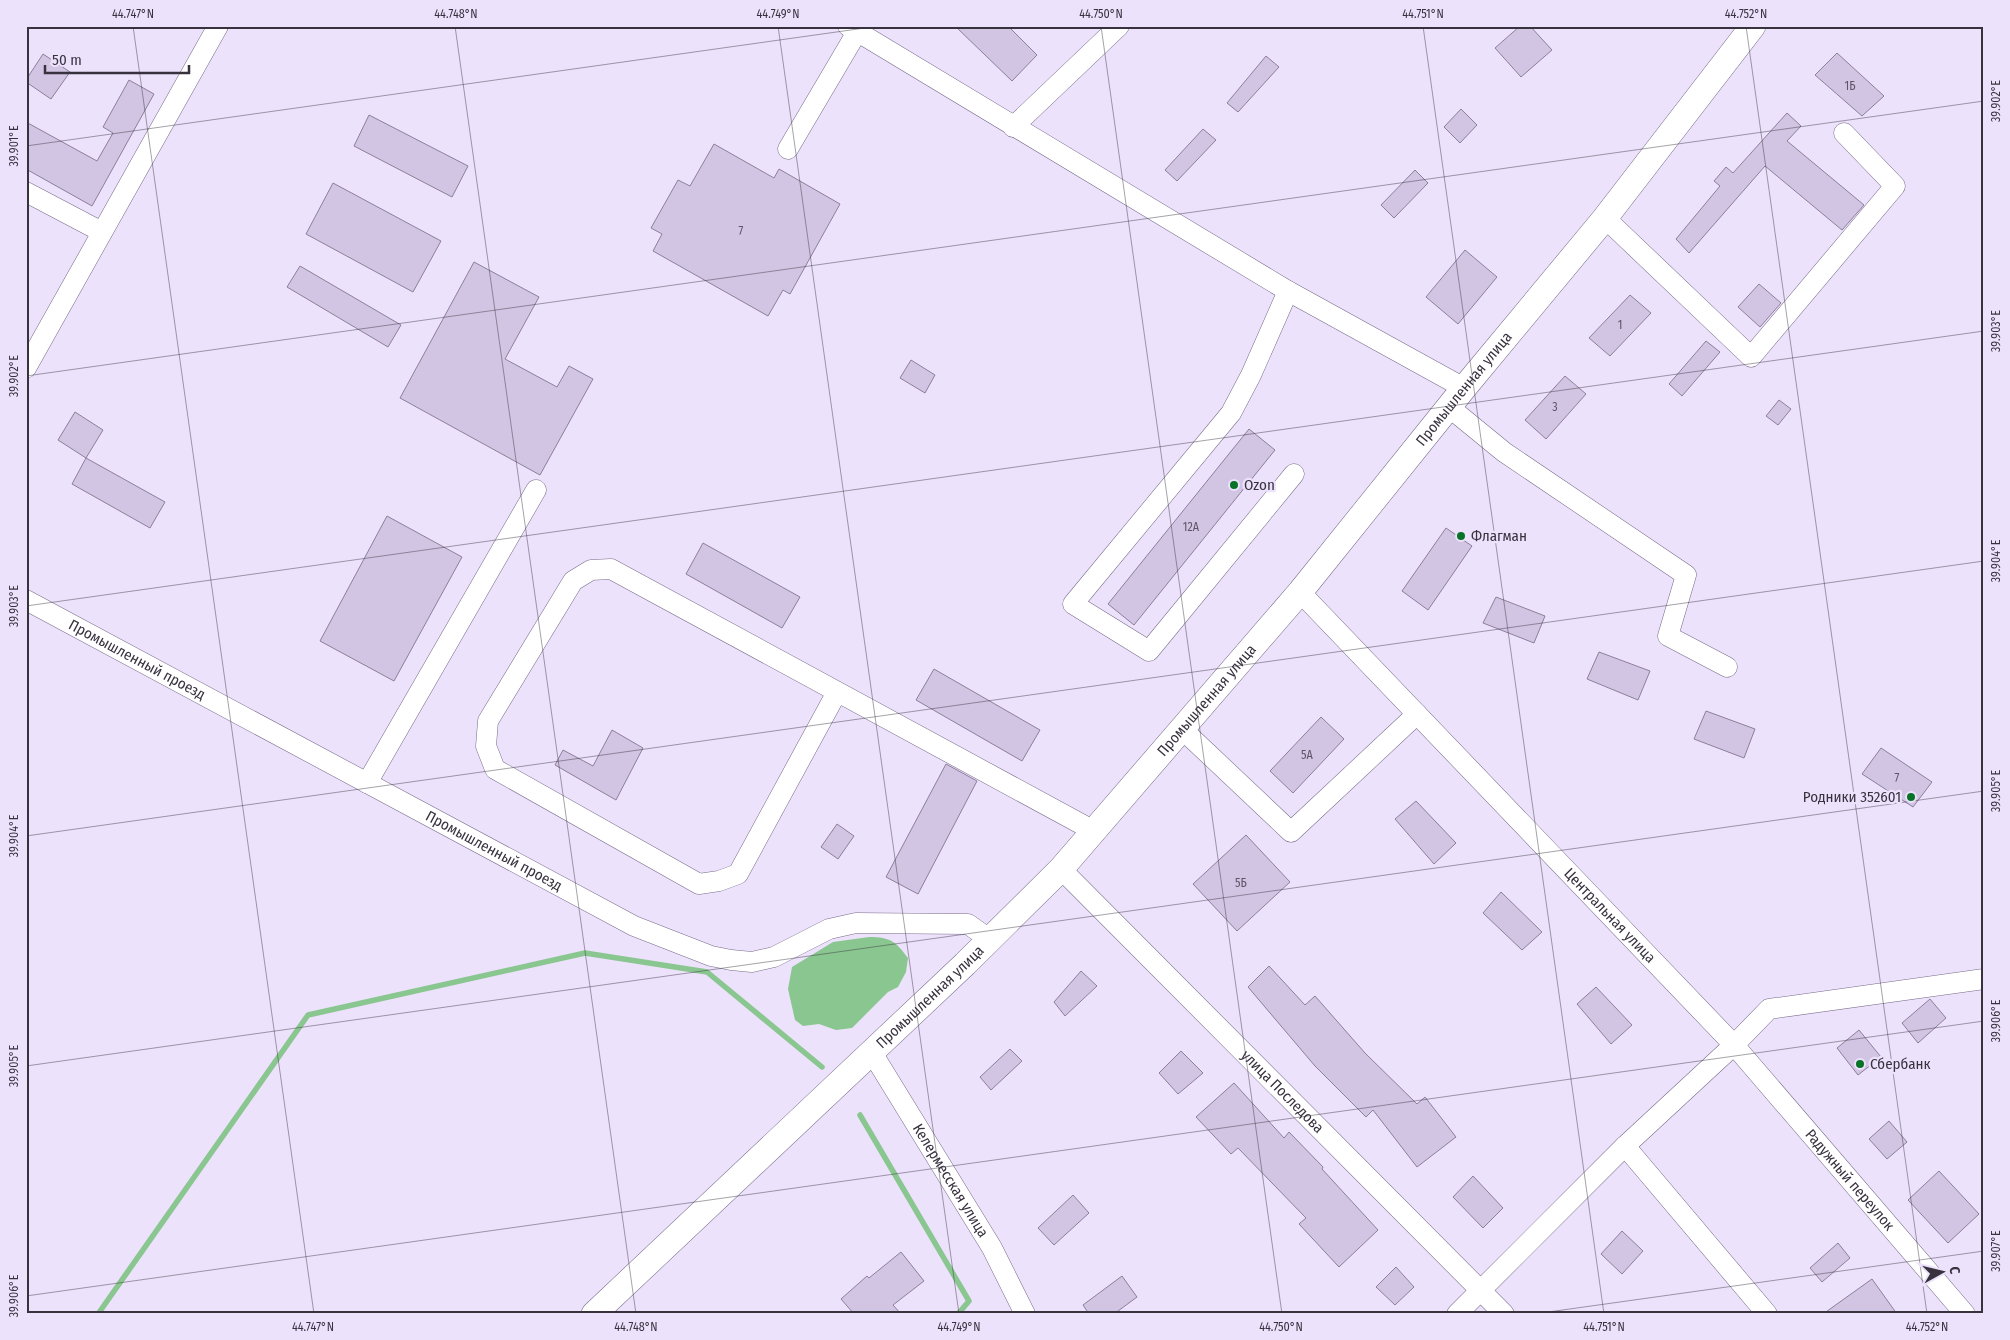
<svg xmlns="http://www.w3.org/2000/svg" width="2010" height="1340" font-family="'Fira Sans Condensed',sans-serif">
<style>
.water{fill:#8ac68f}
.lines{fill:none;stroke-linecap:round;stroke-linejoin:round}
.stream{stroke:#8ac68f;stroke-width:5.5}
.building{fill:#d2c4e3;stroke:#8c7f9c}
.minor-casing{stroke:#786c88;stroke-width:21}
.major-casing{stroke:#786c88;stroke-width:26}
.minor{stroke:#fff;stroke-width:20}
.major{stroke:#fff;stroke-width:25}
.ticks{fill:none;stroke:#38323f;stroke-width:1;stroke-opacity:0.45}
.poi-dot{fill:#067326;stroke:#ede2fc;stroke-width:2}
.labels{text-anchor:middle;dominant-baseline:central;stroke-width:4.5;stroke-linejoin:round;paint-order:stroke}
.number-label{font-size:12px;fill:#5e5668}
.street-label{font-size:15px;fill:#38323f;stroke:#ede2fc}
.poi-label{font-size:15px;fill:#38323f;stroke:#ede2fc;text-anchor:start}
.neatline{fill:none;stroke:#38323f;stroke-width:2}
.ticks-label{font-size:12px;text-anchor:middle;fill:#38323f}
</style>
<rect width="100%" height="100%" fill="#ede2fc"/>
<path class="water" d="M869,937C891,937 896,942 908,958L906,972L898,987L888,992L852,1028L836,1030L819,1024L803,1026L795,1020L788,989L792,967L833,942Z"/>
<g class="lines">
<path class="stream" d="M860,1115L969,1301L958,1314
M98,1314L308,1015L585,953L707,972L822,1067"/>
</g>
<path class="building" d="M955,26H1008L1037,55L1012,81Z
M1520,26H1530L1552,50L1521,77L1495,48Z
M1837,53L1884,96L1862,116L1815,75Z
M43,54L70,72L51,99L26,82V80Z
M1266,56L1279,67L1238,112L1227,103Z
M129,80L154,94L92,206L26,169V122L97,161L113,133L103,127Z
M1461,109L1477,125L1460,143L1444,127Z
M1787,113L1801,126L1787,141L1864,205L1842,230L1765,166L1689,253L1676,239L1720,186L1714,181L1726,167L1733,173Z
M369,115L468,166L452,197L354,146Z
M1203,129L1216,140L1177,181L1165,170Z
M714,144L774,178L779,169L840,204L790,294L783,290L768,316L653,251L662,234L651,228L678,180L690,186Z
M1415,170L1428,183L1394,218L1381,205Z
M333,183L441,241L413,292L306,234Z
M1465,250L1497,277L1458,324L1426,297Z
M474,262L539,297L505,359L557,387L569,366L593,379L540,475L400,398Z
M300,266L401,325L388,347L287,287Z
M1759,284L1781,303L1760,327L1738,307Z
M1630,295L1651,313L1610,356L1589,338Z
M1706,341L1720,352L1682,396L1669,384Z
M911,360L935,375L925,393L900,378Z
M1565,376L1586,394L1546,439L1525,420Z
M1779,400L1791,409L1778,425L1766,416Z
M75,412L103,430L86,458L58,440Z
M1249,429L1275,450L1134,625L1108,604Z
M86,458L165,502L150,528L72,484Z
M387,516L462,557L394,681L320,641Z
M1446,528L1472,546L1428,610L1402,591Z
M703,543L800,597L782,628L686,574Z
M1496,597L1545,616L1534,643L1483,623Z
M1599,652L1650,671L1638,700L1587,679Z
M934,669L1040,730L1022,761L916,700Z
M1706,711L1755,729L1744,758L1694,739Z
M1321,717L1344,739L1293,793L1270,771Z
M612,730L643,748L616,800L555,765L563,750L593,766Z
M1881,748L1932,782L1913,807L1862,774Z
M946,764L977,781L918,894L886,877Z
M1416,801L1456,843L1434,864L1395,819Z
M837,824L854,836L838,859L821,847Z
M1246,835L1290,882L1237,931L1193,884Z
M1501,892L1542,932L1522,950L1483,913Z
M1269,966L1305,1005L1315,996L1365,1053L1417,1104L1425,1097L1456,1137L1417,1167L1373,1110L1366,1117L1315,1066L1248,987Z
M1081,971L1097,986L1065,1016L1054,1002Z
M1596,987L1632,1025L1611,1044L1577,1004Z
M1930,999L1946,1018L1918,1043L1902,1023Z
M1859,1030L1881,1057L1858,1075L1837,1048Z
M1010,1049L1022,1061L991,1090L980,1077Z
M1181,1051L1203,1073L1178,1094L1159,1073Z
M1234,1083L1284,1138L1289,1132L1323,1167L1322,1169L1378,1230L1339,1267L1299,1224L1306,1218L1238,1148L1231,1154L1196,1117Z
M1889,1121L1907,1142L1887,1159L1869,1139Z
M1939,1171L1979,1214L1948,1243L1908,1200Z
M1473,1176L1503,1208L1483,1228L1453,1197Z
M1073,1195L1089,1213L1054,1245L1038,1228Z
M1622,1231L1643,1251L1622,1274L1601,1254Z
M1838,1243L1850,1258L1822,1282L1810,1268Z
M901,1252L924,1281L893,1305L901,1314H854L841,1299L867,1276L869,1278Z
M1396,1267L1414,1287L1395,1305L1376,1287Z
M1122,1276L1137,1297L1114,1314H1089L1083,1305Z
M1872,1279L1897,1314H1823Z"/>
<g class="lines">
<defs>
<g id="minor">
<path d="M848,26L1288,291L1464,388"/>
<path d="M1013,127L1119,26"/>
<path d="M788,149L857,32"/>
<path d="M26,192L102,232"/>
<path d="M1605,218L1751,357L1895,186L1844,133"/>
<path d="M1288,291L1251,375L1231,413L1073,604L1149,651L1294,474"/>
<path d="M26,368L218,26"/>
<path d="M1449,407L1504,452L1686,575L1668,636L1727,667"/>
<path id="s1" d="M1300,592L1734,1045L1769,1009L1984,979"/>
<path id="s2" d="M26,600L634,926L711,956L731,960L752,962L774,957L829,929L856,923L968,924L989,939"/>
<path d="M837,692L738,874L719,881L699,884L495,769L486,746L488,721L573,581L591,570L611,569L1094,831"/>
<path d="M1182,729L1291,832L1417,714"/>
<path d="M367,783L536,490"/>
<path id="s3" d="M1061,869L1504,1314"/>
<path id="s4" d="M871,1051L992,1248L1025,1314"/>
<path d="M1625,1146L1767,1314"/>
<path id="s5" d="M1457,1314L1625,1146L1734,1045L1965,1314"/>
</g>
<g id="major">
<path id="s6" d="M594,1314L965,964L1061,869L1300,592L1464,388L1605,218L1753,26"/>
</g>
</defs>
<use href="#minor" class="minor-casing"/>
<use href="#major" class="major-casing"/>
<use href="#minor" class="minor"/>
<use href="#major" class="major"/>
</g>
<path class="ticks" d="M133,26L314,1314M455,26L636,1314M778,26L959,1314M1101,26L1282,1314M1423,26L1604,1314M1746,26L1927,1314M26,146L879,26M26,376L1984,101M26,606L1984,331M26,836L1984,561M26,1066L1984,791M26,1296L1984,1021M1534,1314L1984,1251"/>
<g class="poi-dot">
<circle cx="1234" cy="485" r="5"/>
<circle cx="1461" cy="536" r="5"/>
<circle cx="1911" cy="797" r="5"/>
<circle cx="1860" cy="1064" r="5"/>
</g>
<g class="labels">
<g class="number-label">
<text x="1850" y="86">1Б</text>
<text x="741" y="231">7</text>
<text x="1620" y="325">1</text>
<text x="1555" y="407">3</text>
<text x="1191" y="527">12А</text>
<text x="1307" y="755">5А</text>
<text x="1897" y="778">7</text>
<text x="1241" y="883">5Б</text>
</g>
<g class="street-label">
<text stroke="none"><textPath href="#s6" startOffset="1272">Промышленная улица</textPath></text>
<text stroke="none"><textPath href="#s2" startOffset="126">Промышленный проезд</textPath></text>
<text stroke="none"><textPath href="#s6" startOffset="868">Промышленная улица</textPath></text>
<text stroke="none"><textPath href="#s2" startOffset="531">Промышленный проезд</textPath></text>
<text stroke="none"><textPath href="#s1" startOffset="448">Центральная улица</textPath></text>
<text stroke="none"><textPath href="#s6" startOffset="462">Промышленная улица</textPath></text>
<text stroke="none"><textPath href="#s3" startOffset="314">улица Последова</textPath></text>
<text stroke="none"><textPath href="#s5" startOffset="564">Радужный переулок</textPath></text>
<text stroke="none"><textPath href="#s4" startOffset="152">Келермесская улица</textPath></text>
</g>
<g class="poi-label">
<text x="1244" y="485">Ozon</text>
<text x="1471" y="536">Флагман</text>
<text x="1901" y="797" text-anchor="end">Родники 352601</text>
<text x="1870" y="1064">Сбербанк</text>
</g>
</g>
<rect width="2010" height="1340" fill="none" stroke="#ede2fc" stroke-width="55"/>
<g transform="translate(1942 1272) rotate(82)" stroke="#ede2fc" stroke-width="4" paint-order="stroke">
<path d="M0-4L9 19L0 12L-9 19Z" fill="#38323f"/>
<text y="-8" font-size="14" font-weight="bold" text-anchor="middle" fill="#38323f">С</text>
</g>
<path d="M45 65v8h144v-8" fill="none" stroke="#38323f" stroke-width="2.5"/>
<text x="52" y="65" font-size="15" fill="#38323f" stroke="#ede2fc" stroke-width="4" paint-order="stroke">50 m</text>
<rect x="28" y="28" width="1954" height="1284" class="neatline"/>
<g class="ticks-label">
<text x="133" y="18">44.747°N</text>
<text x="456" y="18">44.748°N</text>
<text x="778" y="18">44.749°N</text>
<text x="1101" y="18">44.750°N</text>
<text x="1423" y="18">44.751°N</text>
<text x="1746" y="18">44.752°N</text>
<text transform="translate(1996 101) rotate(-90)" y="4">39.902°E</text>
<text transform="translate(14 146) rotate(-90)" y="4">39.901°E</text>
<text transform="translate(1996 331) rotate(-90)" y="4">39.903°E</text>
<text transform="translate(14 376) rotate(-90)" y="4">39.902°E</text>
<text transform="translate(1996 561) rotate(-90)" y="4">39.904°E</text>
<text transform="translate(14 606) rotate(-90)" y="4">39.903°E</text>
<text transform="translate(1996 791) rotate(-90)" y="4">39.905°E</text>
<text transform="translate(14 836) rotate(-90)" y="4">39.904°E</text>
<text transform="translate(1996 1021) rotate(-90)" y="4">39.906°E</text>
<text transform="translate(14 1066) rotate(-90)" y="4">39.905°E</text>
<text transform="translate(1996 1251) rotate(-90)" y="4">39.907°E</text>
<text transform="translate(14 1296) rotate(-90)" y="4">39.906°E</text>
<text x="313" y="1331">44.747°N</text>
<text x="636" y="1331">44.748°N</text>
<text x="959" y="1331">44.749°N</text>
<text x="1281" y="1331">44.750°N</text>
<text x="1604" y="1331">44.751°N</text>
<text x="1927" y="1331">44.752°N</text>
</g>
</svg>
